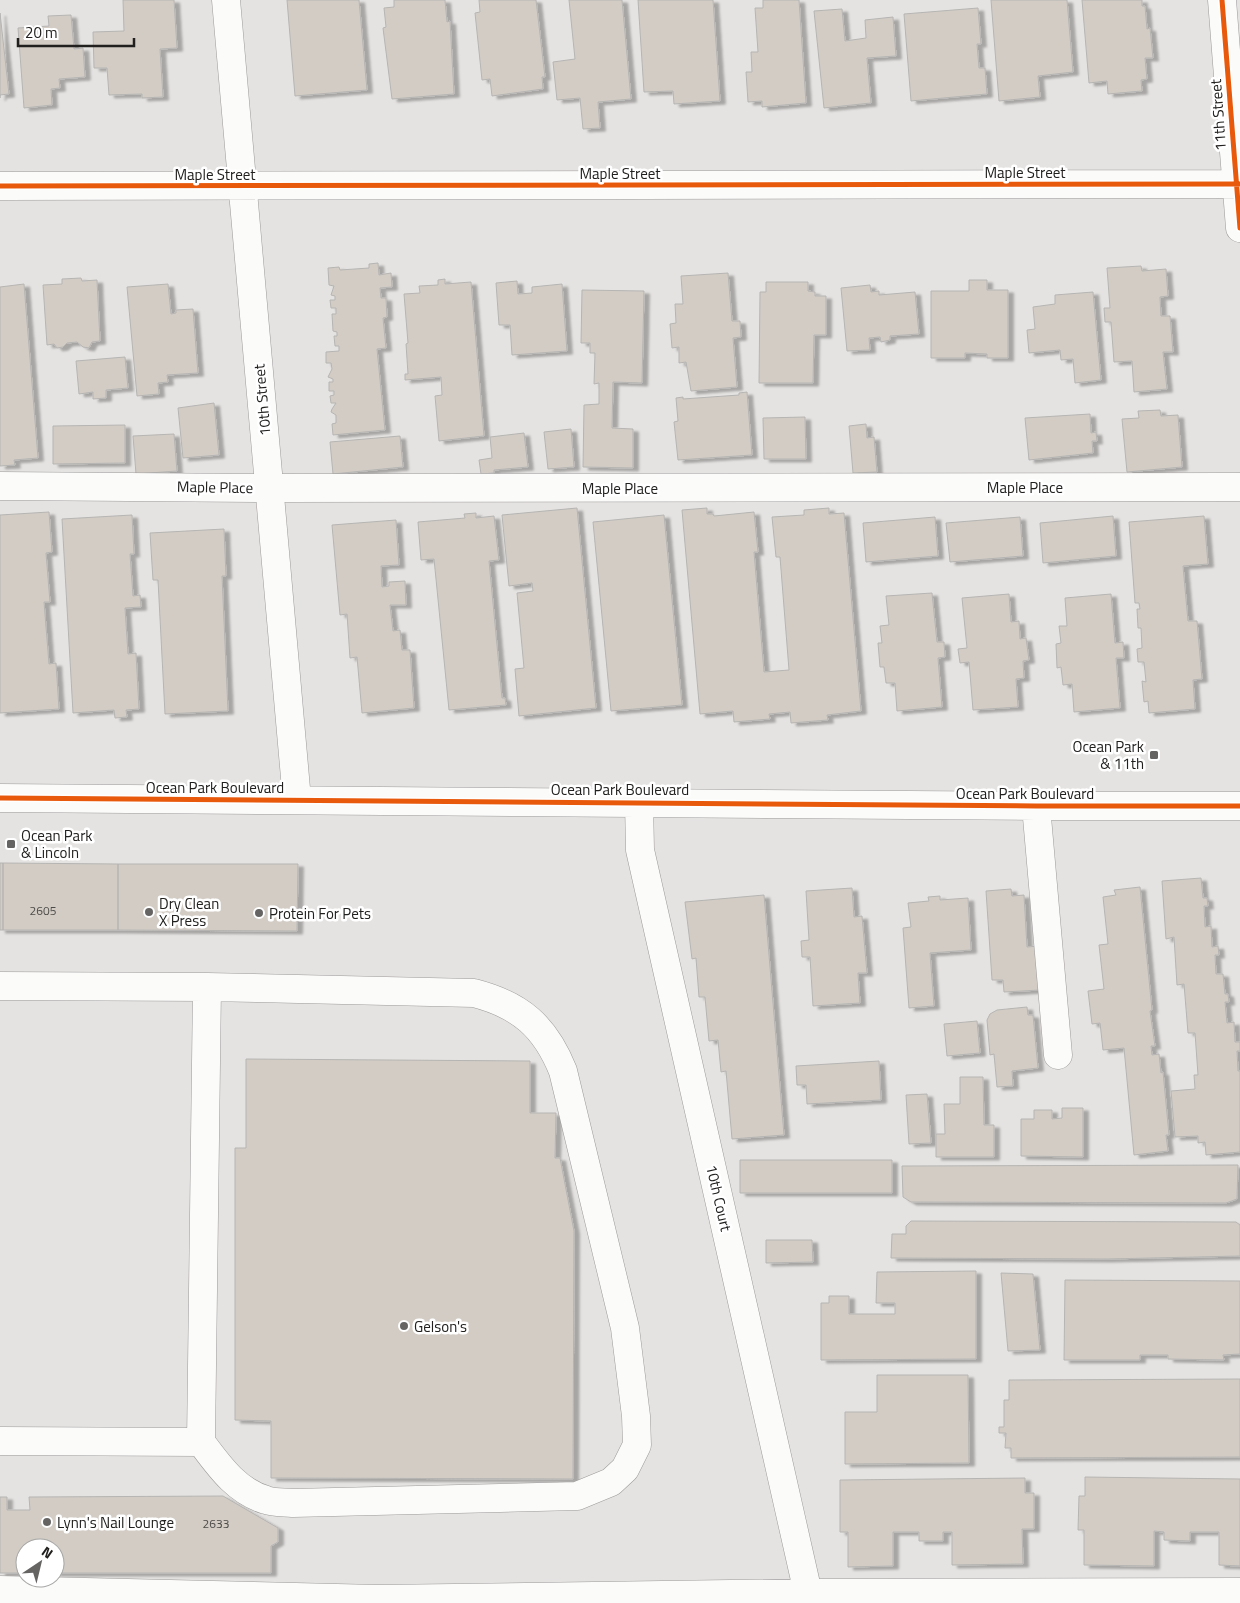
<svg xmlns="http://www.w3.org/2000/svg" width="1240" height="1603" font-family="'Titillium Web',sans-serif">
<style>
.building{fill:#d2ccc5;stroke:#b6b5b3;filter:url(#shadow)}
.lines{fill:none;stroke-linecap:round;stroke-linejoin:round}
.minor-casing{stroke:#9c9a9a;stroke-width:29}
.minor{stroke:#fbfbfa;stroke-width:28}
.cycleway-casing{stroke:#fff;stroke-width:8}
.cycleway{stroke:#e8590c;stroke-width:5}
.poi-dot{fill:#666463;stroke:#fff;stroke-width:2}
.labels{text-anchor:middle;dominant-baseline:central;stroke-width:5;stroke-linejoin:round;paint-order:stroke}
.number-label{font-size:12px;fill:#4d4b48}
.street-label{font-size:15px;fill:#21201f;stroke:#fff}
.poi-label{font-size:15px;fill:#21201f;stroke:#fff;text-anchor:start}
</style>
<defs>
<filter id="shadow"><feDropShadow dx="5.5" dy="3" stdDeviation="1" flood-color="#0004"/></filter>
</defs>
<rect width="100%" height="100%" fill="#e5e3e1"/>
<path class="building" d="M123,0H174L177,48L160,49L163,97L142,98V94L109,95L107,68H94L93,32L124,31Z
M287,0H359L367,90L295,96Z
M394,0H445L447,22L450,21L454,94L392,99L383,28L386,27L384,8L394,7Z
M479,0H536L545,77H542L543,89L492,96L490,79L482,80L475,13L480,12Z
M569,0H622L631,99L598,102L600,128L583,129L580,98L557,100L553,62L575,59Z
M638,0H713L720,101L674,104L673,91L644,92Z
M763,0H799L806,103L762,107V101L748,102L746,72H752L751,52H758L755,8H763Z
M991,0H1067L1073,72L1038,76L1040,97L999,101Z
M1082,0H1142V6H1145L1147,29L1150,28L1153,58H1145L1147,79L1141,80L1142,91L1108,94L1107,81L1089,83Z
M978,8L981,44H977L979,68H985L987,94L911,101L904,14Z
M842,9L845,41L866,38L865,20L893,17L896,56L867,58L871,103L824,108L814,11Z
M0,13L9,94L0,95V98Z
M71,15L74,49L83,48L85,77L59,79L60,88L51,89L52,105L24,108L18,28L49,26L48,16Z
M378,263L379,275L391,273L392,287L380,288L381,298H386L387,317L383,318L386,348L377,349L385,430L333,435L332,424L336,423V415L331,412L332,409L336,403H331L330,396L334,395V391H329V382H333V379L328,377L332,369L331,363H326V352L339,351V346H335L334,336H337V332L333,331L332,314H336V308H331L330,300H335V296L331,295L334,286L329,285L328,268L339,267L340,270L369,268V264Z
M1141,266L1142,271L1166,269L1168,296L1160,297L1161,316H1170L1173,352H1163L1167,389L1134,392L1132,361L1114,362L1111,322H1105L1104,308H1110L1107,268Z
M728,273L732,321H740L741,337L733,338L737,387L691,391L686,362L679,363V347L672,348L670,324L676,323L675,304H683L681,276Z
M81,278L82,281L97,280L100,341L92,342L89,348L83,347L77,342L67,343L63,347L57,348L54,344L47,345L43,285L62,284V279Z
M445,279V284L471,282L484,436L439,441L435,396L442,395L441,377L405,380V374H408L406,344L408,343L404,294L420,293L419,286L438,285V280Z
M969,280H987V290H1008V358H987V354L965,353V358H931V291H969Z
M517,281L518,294L532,293V287L562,284L567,351L512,355L510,325H499L496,283Z
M766,282H808V291L815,292V296H826V335H814L813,383H759L760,292H766Z
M24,284L38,458L14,460L15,465L0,466V287Z
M168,284L171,314L176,313V310L193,309L198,373L167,375L168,382L158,383L159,394L137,396L127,287Z
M870,285L871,292L879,291V295L915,292L919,334L890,336V340L881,342L880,337L869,338L870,350L847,351L841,288Z
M582,290L644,291L642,383L613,382L612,428L633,429V468L583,467L584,405L599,404V383L594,384L595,353H590V343H581Z
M1093,292L1101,380L1075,383L1073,359L1061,360L1060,350L1029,353L1027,330L1035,329L1033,307L1055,304V295Z
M125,357L128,388L106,390V398L93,399V392L79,394L76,361Z
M747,392L752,455L678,460L674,422L678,421L676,398L683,397V399L739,395V393Z
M214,403L219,455L183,458L178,408Z
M1160,410L1161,416L1178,415L1182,467L1127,472L1122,419L1139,418L1138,411Z
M1090,414L1091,433L1096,432L1097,441H1092L1093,453L1029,460L1025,418Z
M805,417L806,459H764L763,418Z
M866,424L867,438L874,437L877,472L853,473L849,426Z
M125,425V463L53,464V426Z
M571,429L574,467L548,469L544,432Z
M524,433L528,467L494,470V473L481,474L479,460L492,458L490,437Z
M174,434L177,471L136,474L133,436Z
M400,436L403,467L333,474L330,442Z
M577,508L596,708L519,716L515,669L524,668L517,593L533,591L532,583L509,586L502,515Z
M707,508V514H713L714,516L754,512L758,552H754L764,672L789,670L780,557H776L772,517L804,515V510L829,508V514L844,513L861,711L827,715L828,720L791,723L790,712L769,714L770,719L734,722L733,711L700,714L682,510Z
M49,512L52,552L46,553L50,602H44L49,664L56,663L59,709L0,713V515Z
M476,513V518L494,516L499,560L489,561L502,698H505L506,705L449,710L434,559L421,560L418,522L465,518L464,514Z
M132,515L134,554H130L133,596L140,595L141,607L125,608L128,654L136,653L139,709L126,710L127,717L115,718L114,710L73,713L62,519Z
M664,515L682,705L611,711L593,522Z
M1113,516L1116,556L1043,563L1040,523Z
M1204,516L1208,564L1183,566L1188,621H1197L1202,679L1193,680L1195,709L1149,713L1148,701L1144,702L1142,681L1146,682L1144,662H1138L1137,649L1142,648L1141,628H1138L1137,609H1140L1139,603H1135L1129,522Z
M935,517L938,556L866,562L863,523Z
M1020,517L1023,556L950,562L946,523Z
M396,520L399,565L381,566L382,587L389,586V582L405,581L406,605H390L393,631L400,630L402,650H410L414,708L362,713L357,657L350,658L347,614L340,615L332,525Z
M224,529L226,576H222L228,711L165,714L158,580H153L150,533Z
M932,593L937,642H944L945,657L938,658L942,707L897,711L895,683H886L884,667H880L878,643H882L880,626L889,625L886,596Z
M1009,594L1011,622L1019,621L1020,639L1026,638L1029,660L1023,661L1024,678L1016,679L1018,707L973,710L969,662L960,663L958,649L967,648L962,598Z
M1111,594L1115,643L1123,642L1124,658H1116L1120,708L1074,712L1072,684L1063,685L1061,667L1057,668L1056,644L1061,643L1059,626H1067L1065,598Z
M0,863H3V930H0Z
M3,863L118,864V930H3Z
M118,864H298L297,931L118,930Z
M1201,878L1203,898H1207L1208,906H1204L1205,927L1211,926L1212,947L1218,946L1219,955H1215L1216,974H1223L1225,994H1228L1229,1002H1225L1227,1023L1234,1022L1235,1042H1240V1051H1237L1238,1071H1240V1152L1206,1155L1205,1142L1198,1143V1136L1175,1137L1171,1091L1195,1089L1194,1075H1198L1195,1033H1188L1184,984L1177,985L1174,937L1166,939L1162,881Z
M1140,887L1152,1010L1150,1011L1155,1046H1151L1152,1055L1159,1054L1161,1073L1163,1072L1169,1135H1166L1168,1151L1134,1155L1124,1048L1103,1050L1100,1023L1092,1024L1088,991L1104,989L1099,945L1108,944L1103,897L1116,895L1114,890Z
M852,888L854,917L862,916L867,973H858L860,1003L813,1006L810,957H802L801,941L809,940L806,891Z
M1011,889L1012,896L1024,895L1027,947L1038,946L1040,990L1004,992L1003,980H992L986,891Z
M764,895L784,1135L732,1139L726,1071L721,1072L718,1040L709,1041L705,997H699L696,958L692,959L685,902Z
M940,896V900L968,898L971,950L930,953L934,1006L909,1008L903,928L911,927L908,903L929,901L928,897Z
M1027,1007L1028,1015H1033L1038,1068L1012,1071L1013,1086L997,1087L994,1054L990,1055L987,1020L990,1014L997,1010Z
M977,1021L980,1053L947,1056L944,1024Z
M246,1059L530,1061V1113H556L555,1158H560L574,1231L573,1479L271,1478V1421L235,1420V1148H246Z
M879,1061L881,1100L807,1104L806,1085H797L796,1066Z
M960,1077H983L984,1125H994V1157H936V1134H945L944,1104H960Z
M927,1094L931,1143L909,1144L906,1095Z
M1062,1108H1083V1157L1021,1156V1119H1034V1110H1052V1119L1062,1118Z
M740,1160H892V1193H740Z
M1238,1165L1237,1199L1226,1203L911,1202L903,1197L902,1166Z
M911,1221L1236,1222L1240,1225V1256L1107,1259L891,1258L892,1234H906V1226Z
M766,1240H812L813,1262L766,1263Z
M976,1271V1359L821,1360V1303H829V1296H849V1314H895V1303H876L877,1272Z
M1001,1273L1033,1274L1040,1350L1008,1351Z
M1065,1280L1240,1281V1354L1223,1355L1224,1360L1168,1359V1355H1140V1360H1064Z
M877,1375H968L969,1463L845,1464V1412H877Z
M1240,1379V1457L1011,1458V1448H1005L1006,1433H999V1427H1004V1400H1009V1380Z
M1085,1477L1240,1479V1566L1219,1565V1532H1190V1541L1164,1540V1532L1154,1531V1566L1084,1565V1530H1078L1079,1496H1085Z
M1025,1478V1493H1034V1529H1022L1023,1564L952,1565V1532H943V1541H919V1532H893V1566L848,1567V1532H840V1480Z
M223,1496L278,1528V1542L271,1546V1573H55V1548H25V1573H0V1497H7V1510H30L29,1497Z"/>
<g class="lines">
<defs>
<path id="minor" d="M226,0L297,800
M1222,0L1240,228
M0,186L1240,184
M0,486L270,488L1240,487
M0,798L1036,806H1240
M639,802L640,850L808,1593
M1036,806L1058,1055
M0,986L207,987L201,1442L0,1441
M201,1442C219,1466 236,1491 266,1500C274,1503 285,1502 293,1503L577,1496L611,1482L625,1469L637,1445L636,1416L625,1328L563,1071C545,1026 520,1005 474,993L207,987
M0,1590L378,1599L808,1593L1240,1592"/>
</defs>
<use href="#minor" class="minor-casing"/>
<use href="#minor" class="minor"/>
<defs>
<path id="cycleway" d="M1222,0L1240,228
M0,186L1240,184
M0,798L1036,806H1240"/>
</defs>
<use href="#cycleway" class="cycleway-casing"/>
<use href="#cycleway" class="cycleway"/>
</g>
<g class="poi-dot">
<rect x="1149" y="750" width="10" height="10" rx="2.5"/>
<rect x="6" y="839" width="10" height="10" rx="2.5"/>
<circle cx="149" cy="912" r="5"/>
<circle cx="259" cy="913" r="5"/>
<circle cx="404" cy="1326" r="5"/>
<circle cx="47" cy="1522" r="5"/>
</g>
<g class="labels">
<g class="number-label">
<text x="43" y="910">2605</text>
<text x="216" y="1523">2633</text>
</g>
<g class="street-label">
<text transform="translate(1218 115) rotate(-94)">11th Street</text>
<text x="1025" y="172">Maple Street</text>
<text x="620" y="173">Maple Street</text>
<text x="215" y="174">Maple Street</text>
<text transform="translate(262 400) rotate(-95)">10th Street</text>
<text transform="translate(215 487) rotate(1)">Maple Place</text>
<text x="1025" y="487">Maple Place</text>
<text x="620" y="488">Maple Place</text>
<text x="215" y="787">Ocean Park Boulevard</text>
<text x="620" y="789">Ocean Park Boulevard</text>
<text x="1025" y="793">Ocean Park Boulevard</text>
<text transform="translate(719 1198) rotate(77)">10th Court</text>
</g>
<g class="poi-label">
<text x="1144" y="746" text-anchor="end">Ocean Park<tspan x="1144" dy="17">&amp; 11th</tspan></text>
<text x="21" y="835">Ocean Park<tspan x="21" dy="17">&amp; Lincoln</tspan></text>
<text x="159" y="903">Dry Clean<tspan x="159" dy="17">X Press</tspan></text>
<text x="269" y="913">Protein For Pets</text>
<text x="414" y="1326">Gelson's</text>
<text x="57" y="1522">Lynn's Nail Lounge</text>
</g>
</g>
<g transform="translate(40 1563) rotate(35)"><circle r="24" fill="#ffffff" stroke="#a6a6a5"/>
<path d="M0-4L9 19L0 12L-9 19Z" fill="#666463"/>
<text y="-8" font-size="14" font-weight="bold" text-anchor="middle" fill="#21201f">N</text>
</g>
<path d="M18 38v8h116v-8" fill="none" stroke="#21201f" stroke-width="2.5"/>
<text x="25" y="38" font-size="15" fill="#21201f" stroke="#ffffff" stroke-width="4" paint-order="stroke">20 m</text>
</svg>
